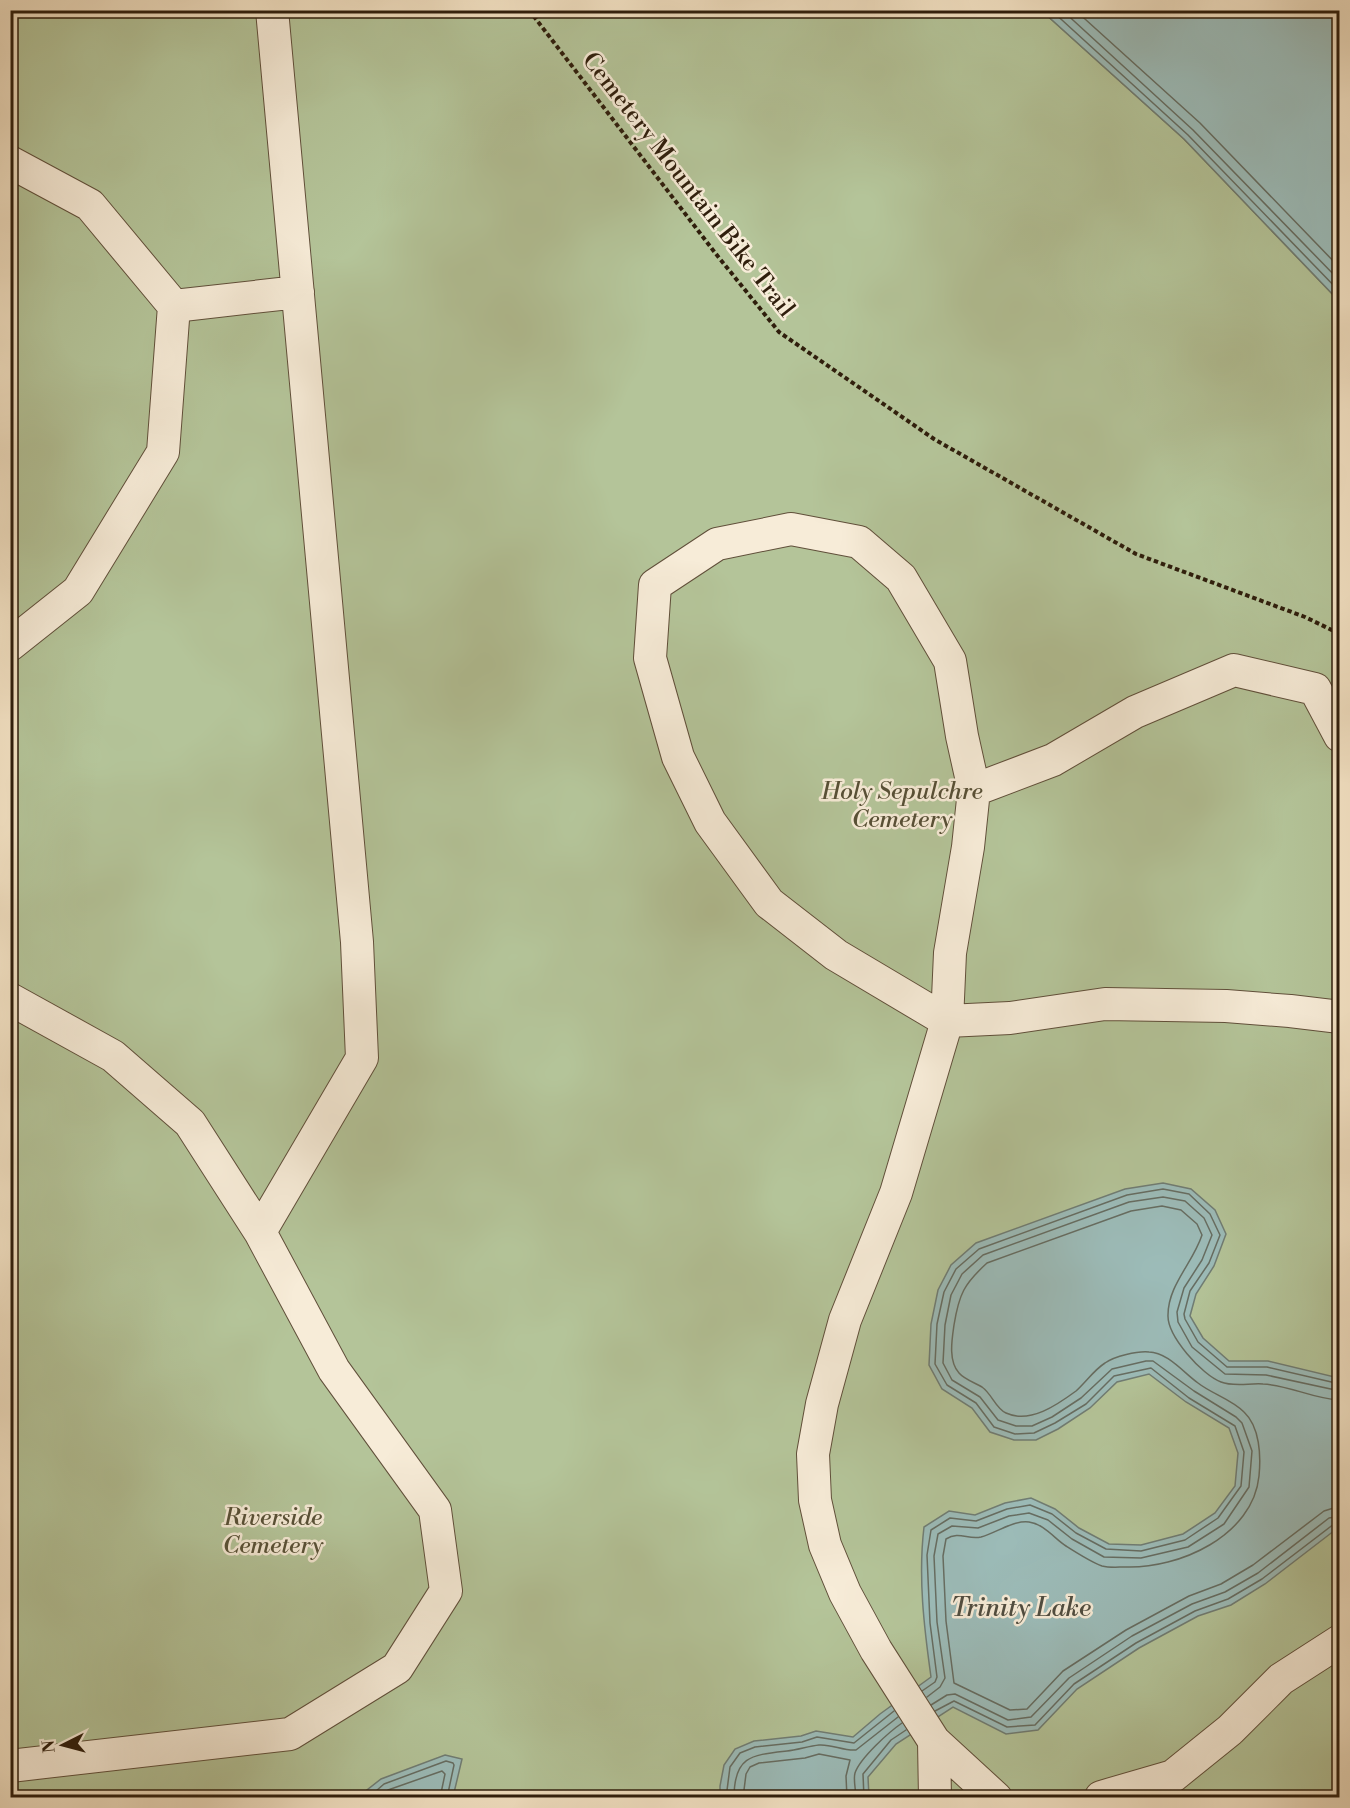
<svg xmlns="http://www.w3.org/2000/svg" width="1350" height="1808" font-family="'Libre Bodoni',serif">
<style>
.green{fill:#b4c499;stroke:#727152;stroke-width:1.5}
.water{fill:#9cbcb9;stroke:#707d74;stroke-width:1.5}
.lines{fill:none;stroke-linecap:round;stroke-linejoin:round}
.shore{stroke:#666d62;stroke-width:1.5}
.minor-casing{stroke:#604f3a;stroke-width:34}
.path{stroke:#2f1e0c;stroke-width:4;stroke-dasharray:4.5 3;stroke-linecap:butt}
.minor{stroke:#f7ecd8;stroke-width:32}
.labels{text-anchor:middle;dominant-baseline:central;stroke-width:5;stroke-linejoin:round;paint-order:stroke}
.street-label{font-size:24px;fill:#2f1e0c;stroke:#f7ecd8}
.park-label{font-size:24px;font-style:italic;fill:#575036;stroke:#f7ecd8}
.water-label{font-size:26px;font-style:italic;fill:#504d40;stroke:#f7ecd8}
</style>
<rect width="100%" height="100%" fill="#f2e1c3"/>
<filter id="stains"><feTurbulence type="fractalNoise" baseFrequency=".00333" numOctaves="4"/><feColorMatrix values="0 0 0 0 .2 0 0 0 0 .09 0 0 0 0 .02 0 0 0 .5 -.17"/></filter>
<radialGradient id="worn" r=".72"><stop offset=".6" stop-color="#630" stop-opacity="0"/><stop offset="1" stop-color="#630" stop-opacity=".3"/></radialGradient>
<path class="green" d="M11,11H1042L1184,139L1339,301V1797L11,1798Z"/>
<path class="water" d="M1042,11H1339V301L1184,139Z
M1163,1183L1191,1189L1215,1210L1226,1234L1214,1266L1196,1294L1190,1316L1203,1338L1229,1361H1268L1339,1378V1527L1265,1584L1231,1605L1198,1616L1139,1648L1077,1689L1038,1730L1006,1734L953,1707L896,1744L868,1777L869,1797L720,1798V1786L724,1765L735,1749L754,1741L801,1736L816,1731L853,1737L880,1714L931,1677C924,1627 918,1577 924,1527L949,1511L975,1515L1005,1503L1031,1498L1055,1509L1079,1528L1109,1544L1141,1545L1183,1534L1215,1513L1235,1486L1238,1453L1229,1428L1186,1402L1149,1374L1117,1382L1090,1408L1058,1429L1036,1440H1014L990,1432L972,1408L942,1389L929,1365L931,1324L938,1290L951,1265L976,1243L1125,1189Z
M445,1755L462,1759L453,1797H358L381,1779Z"/>
<g class="lines">
<path class="shore" d="M1051,10L1188,135L1340,292
M1062,10L1193,130L1340,281
M1075,10L1200,123L1340,268
M1340,1400C1313,1399 1289,1385 1263,1384C1250,1383 1233,1387 1221,1382C1202,1375 1167,1336 1168,1315C1168,1285 1193,1263 1202,1235L1197,1224L1181,1210L1162,1206L1131,1211L987,1263C964,1284 959,1294 954,1325C952,1339 948,1361 959,1373C964,1379 975,1383 982,1387C992,1394 996,1409 1006,1413C1030,1424 1057,1405 1076,1391C1086,1382 1094,1370 1105,1363C1115,1356 1137,1351 1149,1352C1167,1352 1184,1373 1198,1383C1212,1394 1231,1399 1244,1412C1260,1427 1261,1456 1259,1476C1253,1536 1179,1569 1125,1567C1118,1567 1110,1568 1102,1566C1091,1562 1077,1553 1066,1546C1055,1539 1044,1524 1029,1522C1013,1520 996,1533 981,1537C968,1540 959,1531 946,1539L943,1556L946,1621L954,1683L1010,1710L1027,1709L1063,1671L1126,1630L1189,1596L1221,1584L1253,1565L1324,1511L1340,1506
M922,1691L935,1682L937,1677L930,1623L927,1555L931,1530L950,1518L976,1521L1007,1509L1030,1505L1052,1514L1076,1533L1106,1549L1141,1551L1185,1540L1218,1518L1241,1486L1244,1452L1235,1426L1189,1398L1151,1368L1114,1376L1086,1404L1055,1423L1034,1433L1015,1434L994,1427L976,1403L947,1385L935,1364L937,1324L944,1292L956,1269L979,1249L1127,1195L1163,1189L1189,1194L1210,1214L1220,1235L1209,1263L1190,1291L1184,1314L1185,1319L1198,1342L1227,1367H1267L1340,1384
M927,1697L940,1687L945,1678L937,1622L934,1556L938,1534L952,1526L978,1528L1009,1516L1029,1513L1048,1520L1072,1539L1104,1557L1141,1558L1188,1547L1224,1524L1249,1487L1252,1451L1242,1423L1236,1417L1194,1391L1153,1361H1146L1112,1369L1081,1398L1052,1417L1032,1426H1016L998,1420L980,1397L952,1380L943,1363L945,1325L951,1295L962,1274L983,1255L1129,1202L1163,1197L1185,1201L1204,1218L1212,1235L1202,1260L1184,1288L1177,1312L1178,1322L1192,1347L1225,1374L1266,1375L1340,1391
M931,1705L947,1695L955,1694L1008,1720L1031,1717L1069,1678L1132,1636L1192,1604L1225,1592L1258,1573L1329,1518L1340,1516
M935,1711L954,1701L1007,1727L1035,1725L1074,1684L1136,1643L1195,1611L1228,1599L1262,1579L1334,1524L1340,1523
M368,1798L384,1784L446,1761L453,1763L454,1765L447,1798
M379,1798L388,1790L442,1771L445,1774L440,1798
M726,1798L730,1767L740,1753L755,1747L802,1742L817,1737L854,1743L894,1711
M734,1798C734,1756 751,1755 787,1751C797,1750 809,1746 819,1745C832,1744 843,1751 856,1750L898,1717
M743,1798L746,1774L750,1767L759,1763L805,1758L819,1754L850,1760L846,1776L847,1798
M856,1798C856,1790 853,1780 855,1773C860,1758 889,1732 902,1723
M864,1798L863,1774L891,1740L906,1730"/>
<defs>
<path id="minor" d="M10,162L90,205L174,306L163,452L78,591L10,645
M174,306L298,292
M974,790L968,847L950,953L947,1021L836,955L769,903L710,822L678,757L650,658L655,585L717,544L791,529L859,542L901,578L950,661L962,736L974,790L1053,760L1135,712L1234,670L1315,689L1340,736
M10,999L113,1056L190,1123L260,1232L334,1370L435,1510L446,1591L397,1668L290,1734L10,1766
M260,1232L362,1058L357,942L272,10
M934,1741L935,1798
M1101,1797L1173,1776L1230,1730L1281,1679L1340,1641
M996,1798L934,1741L876,1650L845,1593L825,1545L815,1500L813,1454L822,1404L845,1320L896,1193L947,1021L1010,1018L1105,1004L1226,1006L1290,1011L1340,1017"/>
</defs>
<use href="#minor" class="minor-casing"/>
<path class="path" d="M529,10L716,254L779,332L934,439L1136,554L1305,617L1340,634"/>
<use href="#minor" class="minor"/>
</g>
<g class="labels">
<g class="street-label">
<text transform="translate(688 185) rotate(52)">Cemetery Mountain Bike Trail</text>
</g>
<g class="park-label">
<text x="902" y="792">Holy Sepulchre<tspan x="902" dy="28">Cemetery</tspan></text>
<text x="273" y="1518">Riverside<tspan x="273" dy="28">Cemetery</tspan></text>
</g>
<g class="water-label">
<text x="1021" y="1608">Trinity Lake</text>
</g>
</g>
<rect width="1350" height="1808" fill="none" stroke="#f2e1c3" stroke-width="36"/>
<rect x="12" y="12" width="1326" height="1784" fill="none" stroke="#2f1e0c" stroke-width="3"/>
<rect x="18" y="18" width="1314" height="1772" fill="none" stroke="#2f1e0c" stroke-width="1.5"/>
<g transform="translate(63 1745) rotate(264)" stroke="#f7ecd8" stroke-width="4.5" paint-order="stroke">
<path d="M0-4.5L10 22L0 15L-10 22Z" fill="#2f1e0c"/>
<text y="-9" font-size="16" font-weight="bold" text-anchor="middle" fill="#2f1e0c">N</text>
</g>
<rect width="100%" height="100%" filter="url(#stains)"/>
<rect width="100%" height="100%" fill="url(#worn)"/>
</svg>
